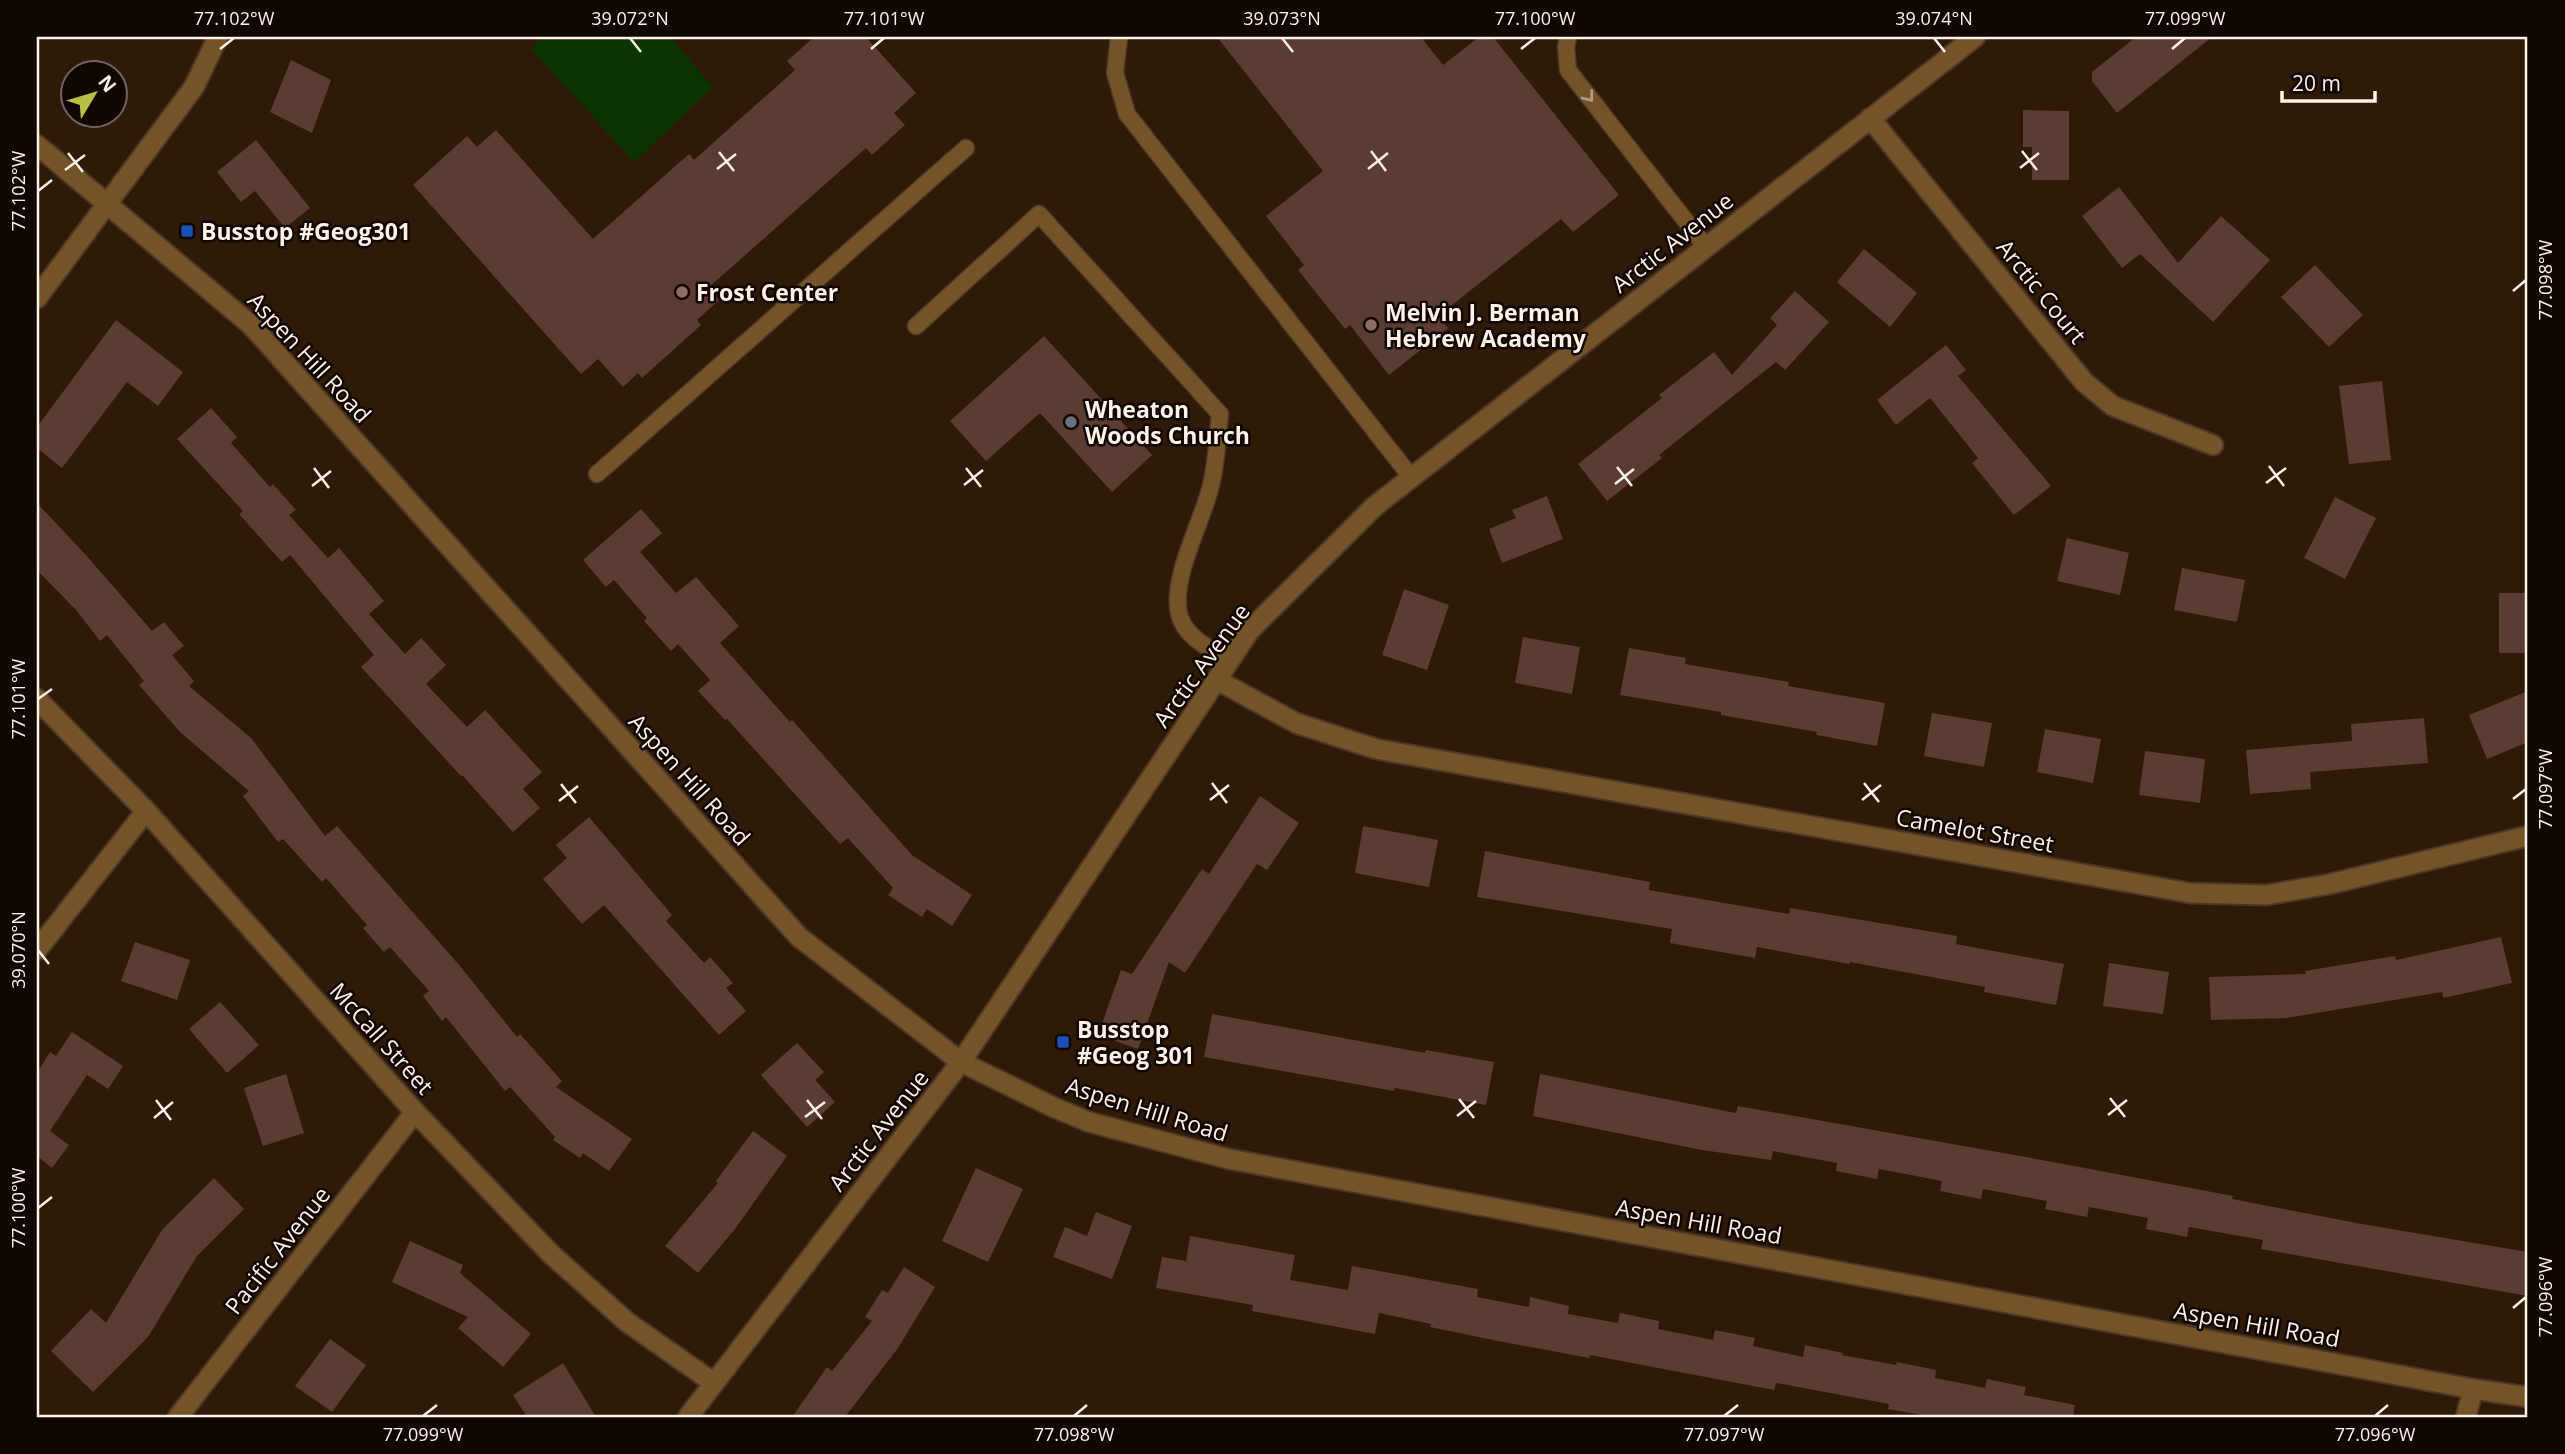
<svg xmlns="http://www.w3.org/2000/svg" width="2565" height="1454" font-family="'Open Sans',sans-serif">
<style>
.green{fill:#0b3401}
.building{fill:#5a3c33}
.lines{fill:none;stroke-linecap:round;stroke-linejoin:round}
.service-casing{stroke:#4c3727;stroke-width:19}
.minor-casing{stroke:#4c3727;stroke-width:23}
.tertiary-casing{stroke:#4c3727;stroke-width:23}
.service{stroke:#735327;stroke-width:16}
.minor{stroke:#735327;stroke-width:19}
.tertiary{stroke:#735327;stroke-width:19}
.oneway{stroke:#b29b7e}
.ticks{fill:none;stroke:#fff2e9;stroke-width:2.5}
.transit-dot{fill:#1a4fb4;stroke:#100702;stroke-width:2.5}
.education-dot{fill:#8d6e63;stroke:#100702;stroke-width:2.5}
.worship-dot{fill:#6b7280;stroke:#100702;stroke-width:2.5}
.labels{text-anchor:middle;dominant-baseline:central;stroke-width:5;stroke-linejoin:round;paint-order:stroke}
.poi-label{font-size:23px;font-weight:bold;fill:#fff2e9;stroke:#100702;text-anchor:start}
.street-label{font-size:23px;fill:#fff2e9;stroke:#100702}
.neatline{fill:none;stroke:#fff2e9;stroke-width:2.5}
.ticks-label{font-size:18px;text-anchor:middle;fill:#fff2e9}
</style>
<rect width="100%" height="100%" fill="#2f1907"/>
<path class="green" d="M542,37H670L713,87L634,162L531,49Z"/>
<path class="building" d="M814,37H866L916,93L894,113L905,125L872,155L866,148L708,288L719,300L697,320L701,325L642,378L638,373L623,387L598,359L581,374L413,185L467,136L477,147L496,130L593,239L689,154L694,160L795,70L787,61Z
M1217,37H1421L1443,65L1479,37H1493L1619,195L1573,232L1561,219L1438,316L1448,328L1389,375L1350,325L1345,329L1298,270L1304,265L1266,216L1323,171Z
M2136,37H2212L2117,113L2092,81V72Z
M291,60L331,80L312,133L270,112Z
M2023,110L2069,111V180H2032V147H2023Z
M256,140L310,208L285,228L255,191L241,202L217,172Z
M2119,187L2178,263L2221,216L2270,260L2213,322L2140,254L2122,268L2082,216Z
M1864,249L1917,293L1890,327L1837,282Z
M2315,265L2363,315L2329,347L2281,297Z
M1795,291L1829,322L1785,370L1776,362L1659,455L1662,458L1607,501L1578,464L1662,398L1659,395L1714,352L1732,375L1777,325L1770,318Z
M116,320L183,372L158,406L127,382L62,468L37,448V427Z
M1044,336L1152,455L1112,492L1040,413L986,461L950,421Z
M1946,345L1966,370L1958,376L2051,486L2014,515L1972,463L1978,458L1930,398L1896,425L1877,400Z
M2382,381L2391,460L2349,464L2339,386Z
M211,408L237,437L231,443L270,487L273,484L296,510L289,515L328,558L339,548L384,601L369,614L405,654L421,638L446,665L426,684L467,727L485,710L542,772L523,789L540,808L513,832L462,775L461,776L361,667L374,655L290,555L282,562L239,514L243,511L177,439Z
M1547,496L1563,539L1502,563L1489,529L1516,518L1512,510Z
M2335,497L2376,518L2345,579L2304,558Z
M37,503L85,554L152,631L164,622L184,646L172,655L194,681L189,686L251,738L325,836L337,826L460,966L517,1037L520,1034L562,1081L556,1087L632,1139L609,1171L583,1153L580,1158L553,1140L555,1137L510,1087L505,1091L446,1017L442,1021L423,996L429,991L390,947L384,952L363,928L367,925L326,878L322,882L283,839L278,842L243,796L249,791L180,732L139,685L144,681L107,635L100,641L76,610L37,570Z
M641,509L662,533L640,552L676,593L696,577L739,626L720,643L790,722L792,720L912,855L972,895L952,926L927,909L922,917L888,895L893,888L848,838L840,844L727,719L725,720L698,691L710,680L678,644L671,651L644,621L647,618L614,580L606,587L583,560Z
M2067,538L2129,553L2120,595L2057,581Z
M2182,568L2245,580L2237,622L2174,610Z
M1404,589L1449,605L1427,670L1382,655Z
M2499,593H2528V653H2499Z
M1523,637L1580,647L1572,694L1515,683Z
M1629,648L1686,658L1685,664L1789,682L1788,686L1885,703L1877,746L1816,735L1817,732L1721,715V712L1620,695Z
M2528,691V742L2487,759L2469,715Z
M1932,713L1992,723L1984,767L1924,756Z
M2424,718L2428,763L2310,772L2311,789L2250,794L2246,750L2352,741L2351,724Z
M2045,729L2101,739L2093,783L2037,772Z
M2145,751L2205,759L2200,803L2139,795Z
M1260,796L1299,823L1267,870L1257,864L1185,973L1169,962L1138,1049L1098,1035L1121,970L1132,974L1202,869L1209,874Z
M589,817L672,915L666,921L704,963L710,957L733,983L726,988L746,1011L719,1035L604,905L582,924L543,879L567,858L556,845Z
M1363,826L1438,840L1429,887L1355,873Z
M1485,851L1650,882L1649,890L1789,914L1790,908L1957,936L1956,944L2064,964L2056,1005L1984,992L1985,987L1850,962L1849,964L1757,947L1755,958L1670,943L1672,929L1477,897Z
M2501,937L2512,983L2443,998L2442,992L2287,1018L2211,1020L2209,977L2306,974L2305,971L2395,956L2396,960Z
M135,942L190,960L177,1000L121,981Z
M2109,963L2169,972L2163,1014L2103,1006Z
M220,1002L259,1045L227,1073L189,1029Z
M1212,1014L1425,1053L1426,1050L1494,1062L1486,1105L1395,1088L1394,1091L1204,1057Z
M72,1032L123,1066L108,1089L87,1075L50,1131L69,1145L52,1168L37,1156V1073L50,1052L56,1056Z
M797,1043L824,1072L815,1080L835,1102L807,1127L761,1075Z
M286,1074L304,1133L263,1146L244,1088Z
M1540,1074L1736,1113L1738,1106L2053,1162L2233,1196L2232,1199L2362,1224L2528,1252V1296L2261,1249L2263,1240L2189,1227L2187,1237L2146,1229L2148,1218L2089,1207L2087,1217L2045,1209L2047,1201L1983,1189L1981,1199L1940,1191L1942,1181L1879,1169L1877,1179L1836,1171L1837,1163L1773,1151L1771,1160L1702,1150L1533,1116Z
M753,1131L787,1156L735,1229L698,1273L665,1246L718,1183L716,1181Z
M976,1168L1023,1189L988,1262L942,1241Z
M214,1178L244,1209L197,1256L148,1337L93,1392L51,1351L91,1309L106,1323L162,1230Z
M1096,1212L1132,1226L1112,1279L1053,1257L1065,1227L1087,1236Z
M1190,1236L1295,1255L1290,1280L1348,1290L1352,1266L1478,1289L1477,1297L1529,1307L1530,1297L1569,1306L1568,1314L1618,1323L1620,1313L1659,1321L1658,1329L1713,1340L1715,1330L1755,1338L1753,1346L1803,1357L1805,1345L1843,1353L1842,1355L1896,1365L1897,1362L1936,1370L1935,1378L1985,1388L1987,1379L2026,1387L2024,1395L2075,1405L2073,1417H1932L1888,1409L1889,1404L1776,1383L1774,1390L1590,1355L1589,1358L1498,1341L1430,1327L1431,1324L1379,1313L1375,1334L1252,1311L1253,1305L1156,1288L1162,1257L1186,1261Z
M410,1241L463,1265L460,1273L531,1334L503,1367L458,1328L468,1317L392,1282Z
M904,1267L935,1287L898,1348L845,1417H792L827,1367L832,1371L872,1321L865,1317L882,1290L888,1293Z
M330,1339L366,1365L332,1412L295,1386Z
M563,1363L596,1417H527L513,1395Z"/>
<g class="lines">
<defs>
<path id="service" d="M1119,37L1115,73L1127,114L1411,477
M1568,37L1566,47L1568,70L1706,247
M916,326L1039,214L1220,414C1217,438 1217,465 1210,489C1201,524 1171,578 1179,614C1185,638 1211,649 1230,661
M597,474L966,148"/>
<path id="minor" d="M1870,118L2084,382L2113,406L2213,445
M37,298L194,87L218,37
M1217,680L1296,723L1376,749L2190,893L2266,895L2330,884L2528,836
M37,699L146,811L415,1112L551,1254L627,1322L714,1383
M37,950L146,811
M178,1417L415,1112
M688,1417L961,1062
M2466,1417L2473,1389"/>
<path id="tertiary" d="M37,145L251,325L799,937L961,1062L1053,1107L1089,1122L1229,1159L2473,1389L2528,1397
M961,1062L1250,630L1375,506L1975,37"/>
</defs>
<use href="#service" class="service-casing"/>
<use href="#minor" class="minor-casing"/>
<use href="#tertiary" class="tertiary-casing"/>
<use href="#service" class="service"/>
<use href="#minor" class="minor"/>
<use href="#tertiary" class="tertiary"/>
</g>
<defs><path id="oneway-chevron" d="M-2-3.5L2.5 0L-2 3.5" fill="none" stroke-width="1.6" stroke-linecap="round" stroke-linejoin="round" transform="scale(1.75)"/></defs>
<use class="oneway" href="#oneway-chevron" transform="translate(1589 97) rotate(52)"/>
<path class="ticks" d="M630,38L641,52M1282,38L1293,52M1934,38L1945,52M220,49L234,38M871,49L884,38M1521,49L1535,38M2172,49L2185,38M1371,151L1386,171M2022,151L2037,170M719,152L734,171M68,153L83,172M2020,168L2039,153M717,169L736,154M1368,169L1388,153M65,170L85,155M38,191L52,180M2513,291L2526,280M2269,466L2284,486M1617,467L1632,486M314,468L329,488M966,468L981,487M2266,483L2286,468M1615,484L1634,469M964,485L983,470M312,486L331,471M38,699L52,689M1212,783L1227,803M1864,783L1879,802M561,784L576,803M2513,799L2526,789M1210,800L1229,785M1862,800L1881,785M559,801L578,786M38,950L49,964M2110,1098L2125,1117M1459,1099L1474,1118M156,1100L171,1120M807,1100L822,1119M2108,1115L2127,1100M1457,1116L1476,1101M805,1117L825,1102M154,1118L173,1102M38,1208L52,1197M2513,1308L2526,1297M423,1416L437,1405M1074,1416L1087,1405M1724,1416L1738,1405M2375,1416L2388,1405"/>
<g class="transit-dot">
<rect x="180" y="224" width="14" height="14" rx="3.5"/>
<rect x="1056" y="1035" width="14" height="14" rx="3.5"/>
</g>
<g class="education-dot">
<circle cx="682" cy="292" r="7"/>
<circle cx="1371" cy="325" r="7"/>
</g>
<circle class="worship-dot" cx="1071" cy="422" r="7"/>
<g class="labels">
<g class="poi-label">
<text x="201" y="231">Busstop #Geog301</text>
<text x="696" y="292">Frost Center</text>
<text x="1385" y="312">Melvin J. Berman<tspan x="1385" dy="26">Hebrew Academy</tspan></text>
<text x="1085" y="409">Wheaton<tspan x="1085" dy="26">Woods Church</tspan></text>
<text x="1077" y="1029">Busstop<tspan x="1077" dy="26">#Geog 301</tspan></text>
</g>
<g class="street-label">
<text transform="translate(1672 242) rotate(-38)">Arctic Avenue</text>
<text transform="translate(2042 291) rotate(51)">Arctic Court</text>
<text transform="translate(310 357) rotate(47)">Aspen Hill Road</text>
<text transform="translate(1201 665) rotate(-54)">Arctic Avenue</text>
<text transform="translate(690 779) rotate(48)">Aspen Hill Road</text>
<text transform="translate(1975 830) rotate(10)">Camelot Street</text>
<text transform="translate(382 1038) rotate(48)">McCall Street</text>
<text transform="translate(1147 1109) rotate(17)">Aspen Hill Road</text>
<text transform="translate(878 1130) rotate(-52)">Arctic Avenue</text>
<text transform="translate(1699 1221) rotate(10)">Aspen Hill Road</text>
<text transform="translate(277 1250) rotate(-52)">Pacific Avenue</text>
<text transform="translate(2257 1324) rotate(10)">Aspen Hill Road</text>
</g>
</g>
<rect width="2565" height="1454" fill="none" stroke="#100702" stroke-width="77"/>
<g transform="translate(94 94) rotate(52)"><circle r="33" fill="#100702" stroke="#70655e" stroke-width="2"/>
<path d="M0-5L12 26L0 18L-12 26Z" fill="#bbc044"/>
<text y="-10" font-size="19" font-weight="bold" text-anchor="middle" fill="#fff2e9">N</text>
</g>
<path d="M2282 91v10h93v-10" fill="none" stroke="#fff2e9" stroke-width="3.5"/>
<text x="2292" y="91" font-size="21" fill="#fff2e9" stroke="#100702" stroke-width="5" paint-order="stroke">20 m</text>
<rect x="38" y="38" width="2488" height="1378" class="neatline"/>
<g class="ticks-label">
<text x="234" y="25">77.102°W</text>
<text x="630" y="25">39.072°N</text>
<text x="884" y="25">77.101°W</text>
<text x="1282" y="25">39.073°N</text>
<text x="1535" y="25">77.100°W</text>
<text x="1934" y="25">39.074°N</text>
<text x="2185" y="25">77.099°W</text>
<text transform="translate(19 191) rotate(-90)" y="6">77.102°W</text>
<text transform="translate(2546 280) rotate(-90)" y="6">77.098°W</text>
<text transform="translate(19 699) rotate(-90)" y="6">77.101°W</text>
<text transform="translate(2546 789) rotate(-90)" y="6">77.097°W</text>
<text transform="translate(19 950) rotate(-90)" y="6">39.070°N</text>
<text transform="translate(19 1208) rotate(-90)" y="6">77.100°W</text>
<text transform="translate(2546 1297) rotate(-90)" y="6">77.096°W</text>
<text x="423" y="1441">77.099°W</text>
<text x="1074" y="1441">77.098°W</text>
<text x="1724" y="1441">77.097°W</text>
<text x="2375" y="1441">77.096°W</text>
</g>
</svg>
